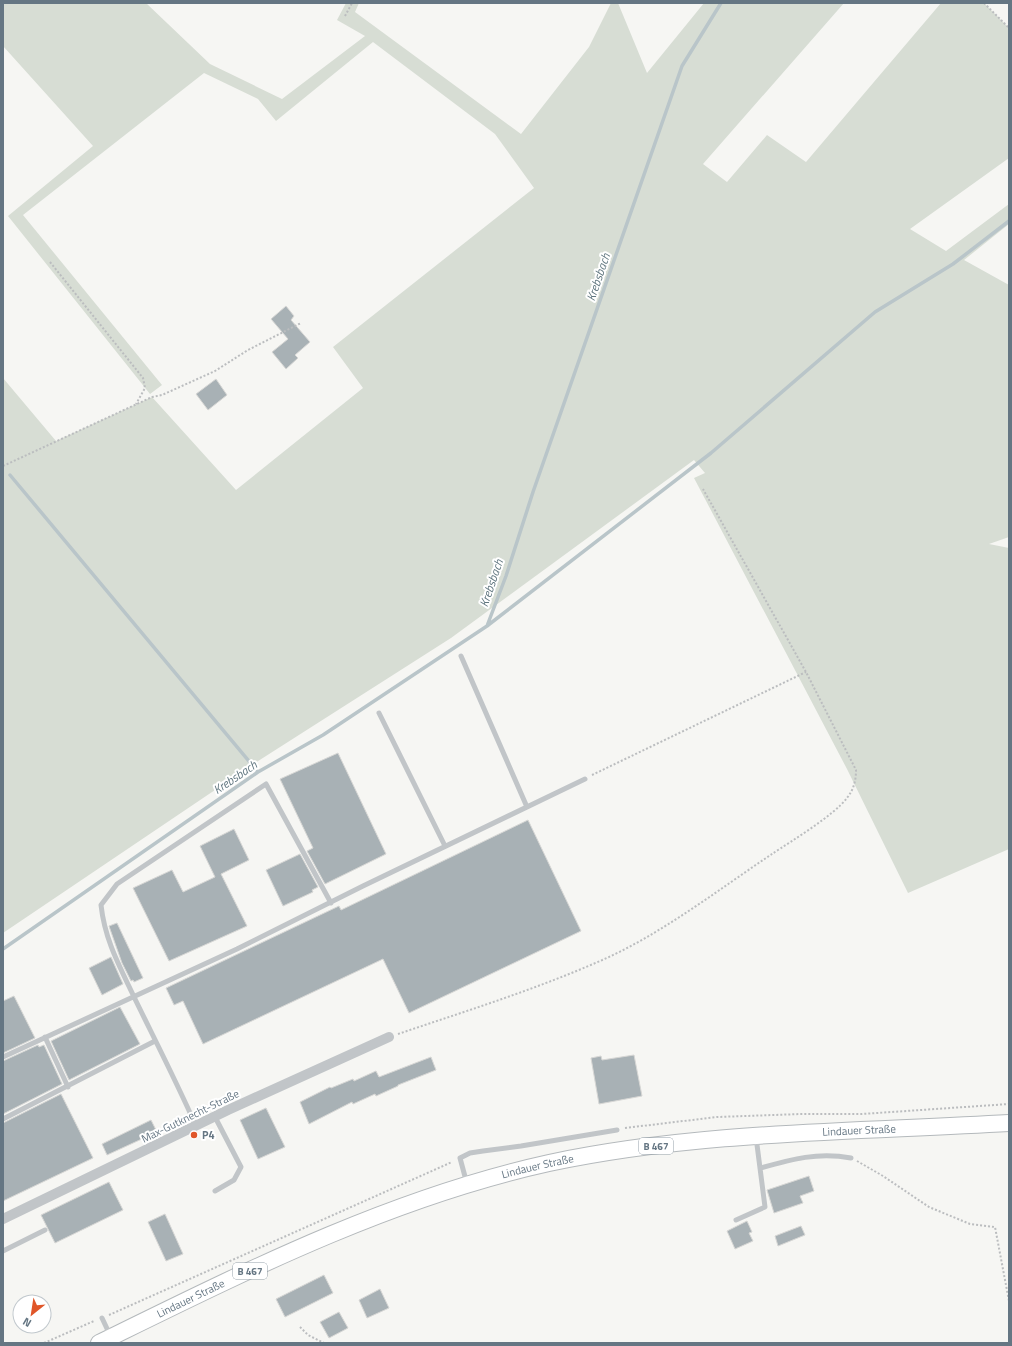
<svg xmlns="http://www.w3.org/2000/svg" width="1012" height="1346" font-family="'Titillium Web',sans-serif">
<style>
.green{fill:#d7ddd4}
.lines{fill:none;stroke-linecap:round;stroke-linejoin:round}
.stream{stroke:#b9c5c9;stroke-width:3.5}
.building{fill:#a8b1b5;stroke:#d7d7d5}
.primary-casing{stroke:#b4b9bc;stroke-width:18}
.path{stroke:#bbbdbf;stroke-width:2;stroke-dasharray:2 2;stroke-linecap:butt}
.lane{stroke:#c1c5c8;stroke-width:5}
.street{stroke:#c1c5c8;stroke-width:10}
.primary{stroke:#fff;stroke-width:16}
.poi-dot{fill:#e05629;stroke:#fff;stroke-width:1.5}
.labels{text-anchor:middle;dominant-baseline:central;stroke-width:4;stroke-linejoin:round;paint-order:stroke}
.shield{fill:#fff;stroke:#939fa8;stroke-width:1}
.shield-label{font-size:10px;font-weight:bold;fill:#657683}
.street-label{font-size:11px;fill:#657683;stroke:#fff}
.poi-label{font-size:11px;font-weight:bold;fill:#657683;stroke:#fff;text-anchor:start}
.water-label{font-size:12px;font-style:italic;fill:#617780;stroke:#fff}
</style>
<rect width="100%" height="100%" fill="#f6f6f3"/>
<path class="green" d="M3,3H146L210,64L282,99L365,36L337,20L346,3H359L355,12L521,134L589,47L611,3H618L647,73L704,3H844L703,164L727,182L767,135L806,162L941,3H984L1009,28V158L910,229L946,251L1009,204V224L964,260L1009,285V537L989,544L1009,548V849L908,893L847,769L694,478L705,473L694,460L451,638L255,763L3,933V378L56,441L152,397L236,490L363,388L333,347L534,188L495,134L373,42L276,121L258,99L204,73L23,215L162,385L150,394L8,216L93,146L3,46Z"/>
<g class="lines">
<path class="stream" d="M10,475L258,772
M487,626L711,453L875,312L953,264L1009,221
M3,949L258,772L323,735L487,626L506,576L533,492L682,66L721,3"/>
</g>
<path class="building" d="M286,306L294,316L291,320L310,342L295,355L298,358L286,369L272,352L288,339L271,319Z
M216,379L227,395L208,410L196,394Z
M338,753L386,854L325,884L307,851L313,848L280,779Z
M528,820L581,931L409,1013L383,959L203,1044L183,1001L174,1005L166,988L339,906L341,910Z
M234,829L249,860L221,874L247,926L169,961L133,888L172,870L183,892L215,877L200,846Z
M300,854L318,887L312,890L313,892L283,906L266,870Z
M117,923L143,978L134,982L133,980L131,981L122,963L110,929L109,926Z
M111,957L123,984L102,995L89,968Z
M14,996L35,1038L3,1053V1001Z
M120,1007L140,1044L69,1080L51,1041Z
M38,1045L39,1047L44,1045L62,1084L3,1114V1061Z
M634,1055L642,1096L599,1104L591,1058L601,1056L602,1060Z
M431,1057L436,1070L398,1085V1086L376,1096L375,1094L353,1104L352,1102L309,1124L300,1102L330,1087L331,1088L353,1079L354,1081L376,1071L379,1077Z
M61,1094L93,1158L3,1201V1123Z
M266,1108L285,1147L258,1159L240,1120Z
M151,1120L157,1132L107,1155L102,1144Z
M809,1176L814,1191L800,1196L803,1203L774,1213L767,1190Z
M109,1182L123,1210L55,1243L41,1215Z
M165,1214L183,1254L166,1261L148,1222Z
M747,1221L752,1232L749,1233L753,1241L735,1249L727,1231Z
M801,1226L805,1235L778,1246L775,1236Z
M324,1275L333,1293L285,1317L276,1299Z
M380,1289L389,1308L367,1318L359,1300Z
M339,1312L348,1328L329,1338L320,1322Z"/>
<g class="lines">
<defs>
<g id="primary">
<path id="s1" d="M99,1343C244,1272 390,1198 549,1163C700,1131 856,1132 1009,1123"/>
</g>
</defs>
<use href="#primary" class="primary-casing"/>
<path class="path" d="M984,3L1009,28
M345,16L352,3
M50,262L143,378L145,388L136,404
M3,466L152,397L162,395L215,371L248,350L301,323
M592,775L806,672
M398,1034C466,1011 534,990 600,961C660,935 718,890 772,854C793,840 833,816 847,798C854,789 856,780 856,770L806,672L703,489
M625,1128L717,1117L801,1114H862L1009,1104
M857,1161L883,1176L929,1207L970,1224L995,1227L1009,1301
M109,1315L452,1162
M300,1327L308,1335L324,1343
M44,1343L94,1321"/>
<path class="lane" d="M461,656L527,807
M379,713L445,846
M45,1037L68,1087
M3,1057L237,949L363,886L585,779
M3,1119L155,1041
M196,1126C177,1083 156,1042 135,999C120,967 105,941 101,905L117,884L266,784L331,903
M761,1168C792,1159 818,1152 851,1158
M467,1184L460,1158L470,1153L483,1151L521,1146L617,1130
M215,1191L234,1180L241,1167L215,1117
M736,1220L765,1207L756,1137
M3,1251L45,1230
M102,1318L110,1335"/>
<path class="street" d="M3,1219L228,1110L389,1037"/>
<use href="#primary" class="primary"/>
</g>
<circle class="poi-dot" cx="194" cy="1135" r="4"/>
<g class="labels">
<g class="shield">
<rect x="639" y="1138" width="34" height="16" rx="3"/>
<rect x="233" y="1263" width="34" height="16" rx="3"/>
</g>
<g class="shield-label">
<text x="656" y="1146">B 467</text>
<text x="250" y="1271">B 467</text>
</g>
<g class="street-label">
<text transform="translate(190 1116) rotate(-26)">Max-Gutknecht-Straße</text>
<text stroke="none"><textPath href="#s1" startOffset="798">Lindauer Straße</textPath></text>
<text stroke="none"><textPath href="#s1" startOffset="474">Lindauer Straße</textPath></text>
<text stroke="none"><textPath href="#s1" startOffset="102">Lindauer Straße</textPath></text>
</g>
<g class="poi-label">
<text x="202" y="1135">P4</text>
</g>
<g class="water-label">
<text transform="translate(598 277) rotate(-71)">Krebsbach</text>
<text transform="translate(491 583) rotate(-71)">Krebsbach</text>
<text transform="translate(235 777) rotate(-34)">Krebsbach</text>
</g>
</g>
<rect width="1012" height="1346" fill="none" stroke="#657683" stroke-width="8"/>
<g transform="translate(32 1314) rotate(210)"><circle r="19" fill="#ffffff" stroke="#c1c8cd"/>
<path d="M0-3L7 15L0 10L-7 15Z" fill="#e05629"/>
<text y="-6" font-size="11" font-weight="bold" text-anchor="middle" fill="#657683">N</text>
</g>
</svg>
